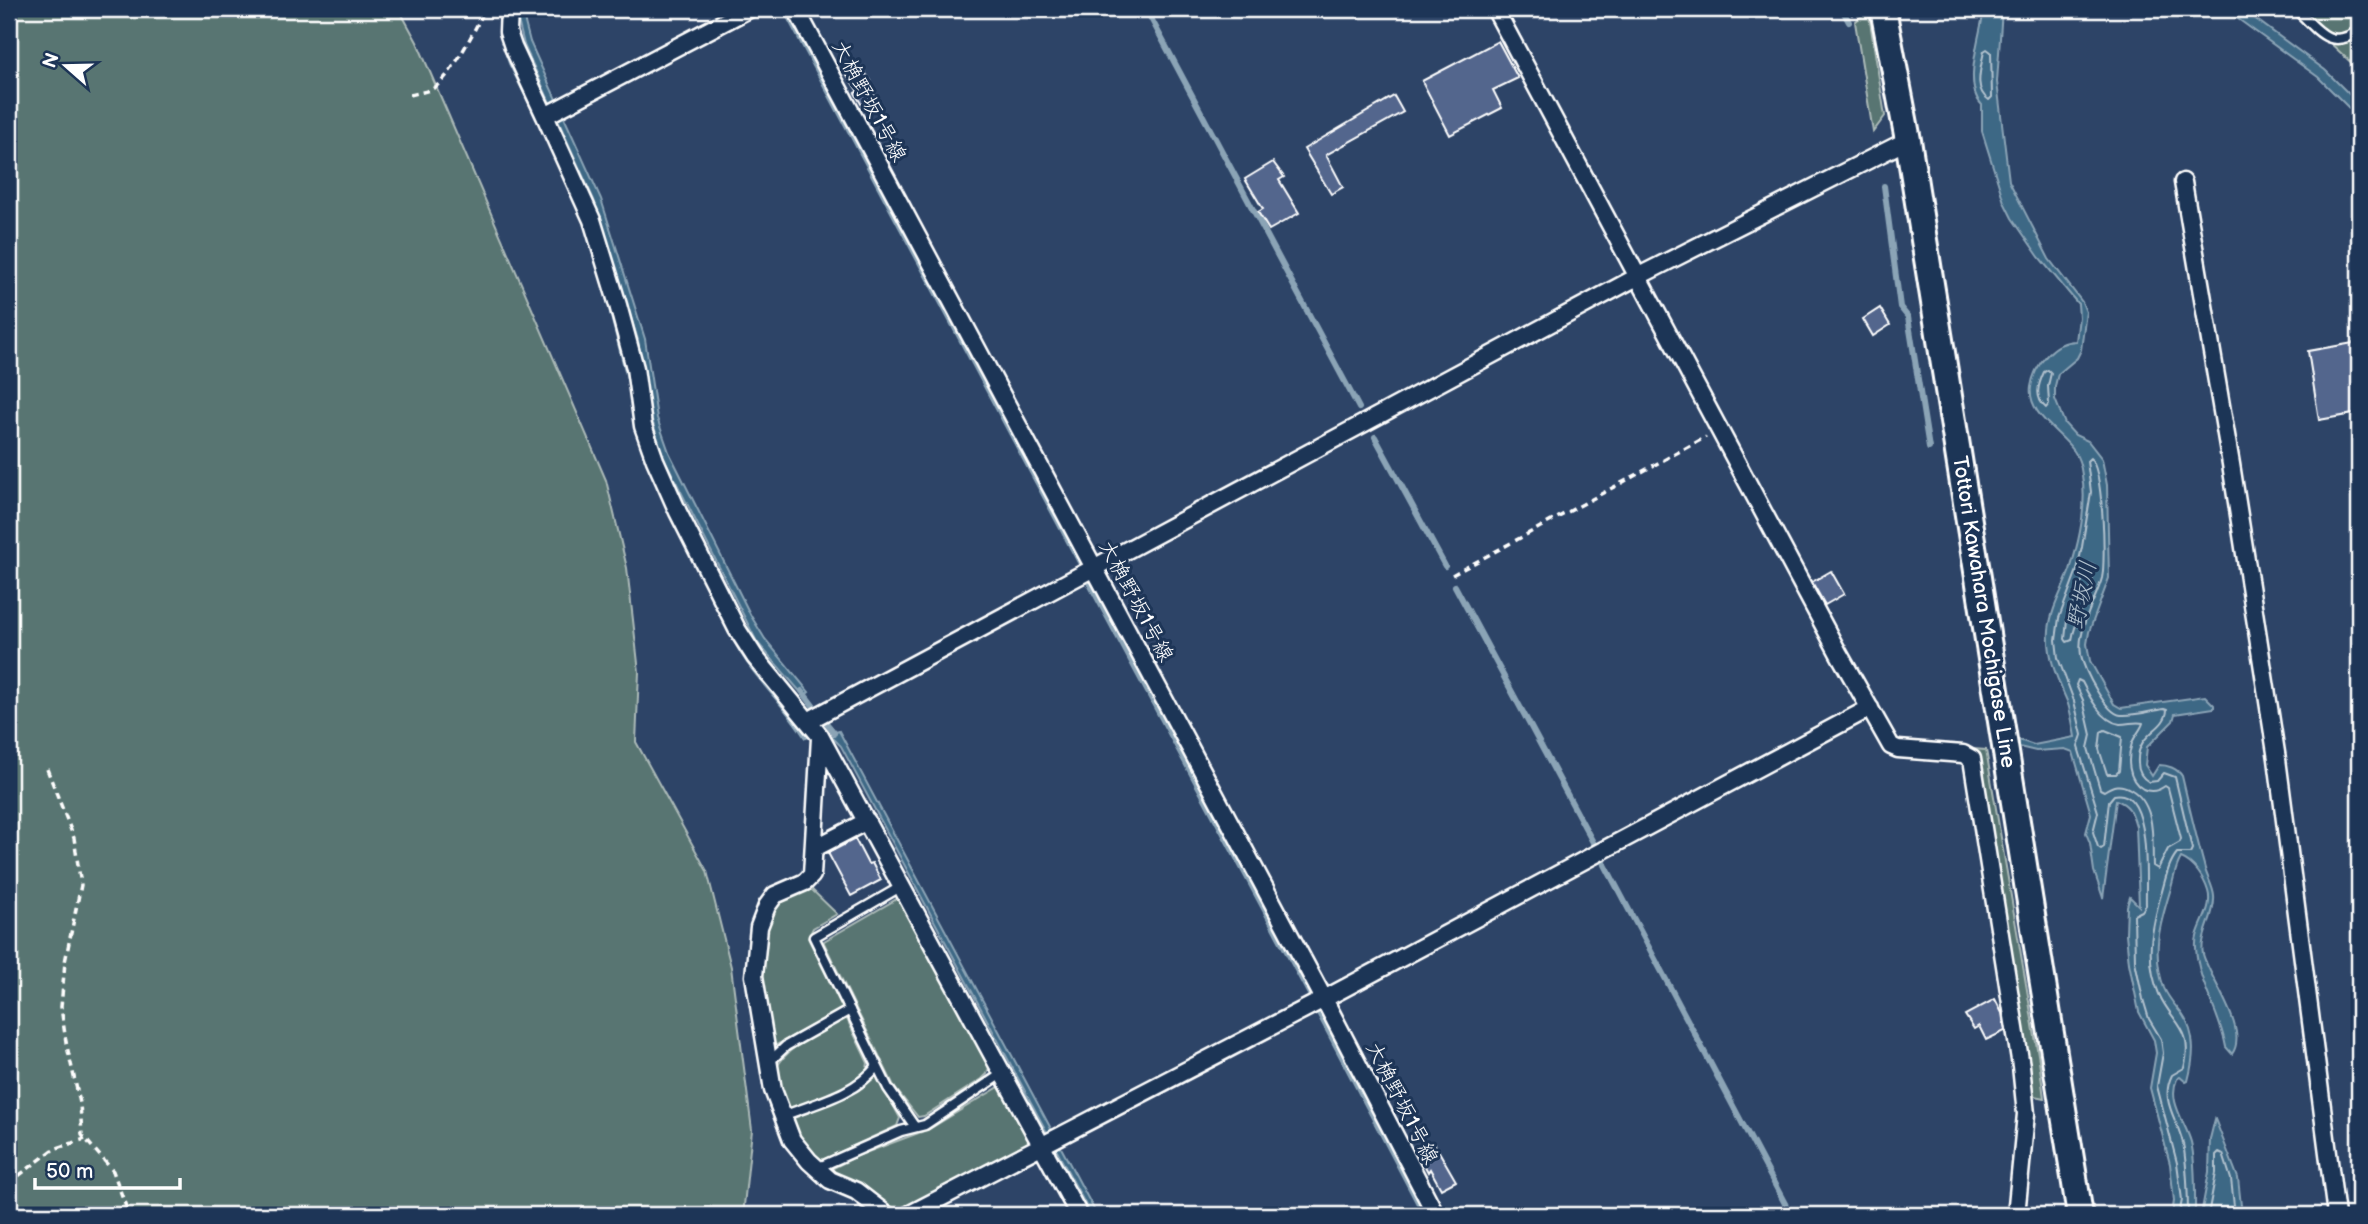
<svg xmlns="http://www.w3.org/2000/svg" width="2368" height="1224" font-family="'Balsamiq Sans','Klee One',sans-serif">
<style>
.green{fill:#587572;stroke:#acbab8;stroke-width:2}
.water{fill:#3e6785;stroke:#8ba4b6;stroke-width:2}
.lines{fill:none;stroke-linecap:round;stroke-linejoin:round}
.shore{stroke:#b2c2ce;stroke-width:2}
.stream{stroke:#8ba4b6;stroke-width:6}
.building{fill:#53668d;stroke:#fff;stroke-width:2}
.lane-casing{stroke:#fff;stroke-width:13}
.street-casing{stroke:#fff;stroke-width:21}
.primary-casing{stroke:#fff;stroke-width:30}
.path{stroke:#fff;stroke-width:3.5;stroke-dasharray:7 5;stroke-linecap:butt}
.lane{stroke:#1d3557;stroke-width:8}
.street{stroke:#1d3557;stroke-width:16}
.primary{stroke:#1d3557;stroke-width:24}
.labels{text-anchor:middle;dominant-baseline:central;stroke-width:6;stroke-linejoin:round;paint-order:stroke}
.street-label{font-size:21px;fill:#fff;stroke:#1d3557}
.water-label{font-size:23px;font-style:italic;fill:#b2c2ce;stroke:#1d3557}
</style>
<rect width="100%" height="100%" fill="#2d4467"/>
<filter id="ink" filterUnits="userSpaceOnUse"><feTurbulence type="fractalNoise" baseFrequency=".0143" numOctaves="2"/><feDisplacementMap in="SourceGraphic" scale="14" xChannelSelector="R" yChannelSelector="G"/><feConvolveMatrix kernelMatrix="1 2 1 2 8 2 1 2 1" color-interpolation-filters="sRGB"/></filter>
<g filter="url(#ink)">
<path class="green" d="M9,9H399L417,42L606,480L627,568L639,672L636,742L707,871L731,967L752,1130L743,1215H9Z
M1863,9H1868L1885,116L1873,132L1855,22L1864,14Z
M2301,9H2336L2359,25C2334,47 2321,27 2301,9Z
M2359,35V70L2327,40C2341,45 2347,45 2359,35Z
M1959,748L1986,750L2039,1060L2044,1098L2034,1096L1978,757Z
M808,886L837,914L813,928L808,938L843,1009L771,1048L760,980L764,931L779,899Z
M902,896L991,1061L987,1074L982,1079L924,1116L918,1117L895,1088L824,943V941Z
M846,1017L868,1063L867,1069L852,1085L785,1111L775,1070C789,1043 821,1032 846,1017Z
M875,1077H878L900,1118L897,1126L818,1162L808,1151L788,1119L859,1090Z
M999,1087H1005L1032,1139L1031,1146L903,1212L896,1215L858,1186L827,1171L857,1156L929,1129Z"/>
<path class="water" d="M518,9H524L523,15L530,42L601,199L645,339L657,418L669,452L751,616L765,639L809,692L804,696L757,642L663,456L652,420L638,340L594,200L524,45L517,16Z
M1984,9H2002L1997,82L2009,181L2049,259L2082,302L2086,312L2081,350L2077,358L2058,374L2055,386V399L2065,424L2075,435L2088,441L2102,459L2107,485L2109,578L2089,632L2087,644L2090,661L2114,704L2121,708L2205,696L2214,705V708L2175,714L2173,721L2147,747L2145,765L2152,776L2159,765C2167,765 2177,768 2182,776C2189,806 2196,836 2204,865C2206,876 2213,885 2214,896C2216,915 2199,937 2203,954C2209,978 2250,1030 2232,1054L2226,1047C2220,1013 2198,983 2196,948C2194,928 2214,911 2208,891C2204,878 2194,863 2181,858C2175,868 2174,878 2171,888C2160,924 2151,951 2164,988C2168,998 2175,1005 2182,1014C2197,1035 2194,1058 2188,1081L2186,1082L2180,1077L2177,1079C2167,1101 2185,1121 2191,1142C2196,1163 2195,1194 2195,1215H2172L2174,1201L2170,1164L2150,1088L2156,1053L2154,1040L2139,1012L2129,963L2126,934L2127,906L2130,897L2139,906L2136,826C2132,813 2130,805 2116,800L2103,898L2094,871L2090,843L2086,833L2091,814L2073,752L2065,749L2036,751L2019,747V740L2034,745L2075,737C2073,726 2071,712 2067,701C2057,679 2047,656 2049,630C2051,609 2063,589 2070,570C2079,542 2087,505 2082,475C2081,467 2079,458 2074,451C2060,431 2027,414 2031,387C2034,365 2054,341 2076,341L2079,317L2078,304L2039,257L2012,218L2004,202L1982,131V105C1962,86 1981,34 1984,9Z
M2219,9H2242L2325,70L2359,104V118L2318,77L2234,16Z
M831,726L836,732L839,731L1097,1215H1091L841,746L832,737L834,736L828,729Z
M2215,1119L2238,1178L2242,1215H2201L2209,1172L2210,1139Z"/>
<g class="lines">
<path class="shore" d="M1987,49L1991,52L1992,97L1989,100C1973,90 1981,68 1984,51Z
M2048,370L2051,373L2048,386L2049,404L2046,408C2034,397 2038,385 2044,372Z
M2089,563L2094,566C2094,591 2076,614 2072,640L2067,642L2065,639L2067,620Z
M2078,680L2082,682C2089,696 2102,722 2120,724C2129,724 2136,721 2143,723C2141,730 2135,735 2132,743C2127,758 2127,780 2143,789C2151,793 2158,791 2165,786L2168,788L2181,839L2180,842L2168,849L2158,869L2153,866C2152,840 2157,804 2130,789C2120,783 2113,785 2104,791L2100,789L2088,748L2091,735L2083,700L2076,685Z
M2105,730L2122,737L2119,771L2116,774H2107L2099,749L2101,732Z
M2179,1215L2182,1200L2177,1163L2157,1086L2163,1053L2161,1039L2149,1019L2143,999L2135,961L2134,915L2142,911L2146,905C2145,882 2153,787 2114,795L2109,801L2104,847L2101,849L2098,847L2093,832L2098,812L2078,747L2082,735L2074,701L2058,658L2056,640L2059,618L2077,570L2082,547L2091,492L2087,461L2090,458C2103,467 2106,560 2102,578C2097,597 2085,614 2082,634C2080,641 2080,648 2081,655C2084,670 2106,714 2121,715C2135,716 2151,711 2164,709L2167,710C2166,731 2136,732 2138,763C2138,772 2142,778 2149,782L2157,781L2164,773L2175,777L2192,849L2190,853H2177C2167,865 2165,883 2160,898C2151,932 2145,961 2159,994C2172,1024 2195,1028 2184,1068L2172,1075C2158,1103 2181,1122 2184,1149C2187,1171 2188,1194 2188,1215
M2208,1215L2216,1173V1155L2219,1152L2223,1154L2231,1179L2235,1215"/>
<path class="stream" d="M785,9L1080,562
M1146,9L1359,408
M1842,9L1849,22
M2338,9L2359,21
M506,48L511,63L532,105
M1884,186L1900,307L1908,317L1929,448
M608,297L630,382
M1375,437L1445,566
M1089,582L1311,996
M1455,586L1595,846
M735,639C753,675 785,702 806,736
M802,691L834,733
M1603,861L1791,1215
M1316,1007L1425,1215"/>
</g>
<path class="building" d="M1498,41L1518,78L1493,90L1502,108L1450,135L1422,81Z
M860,66L871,81L857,90L847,75Z
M869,85L878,102L864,109L855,93Z
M1394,96L1403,112L1326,155L1343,187L1331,194L1304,149Z
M1273,162L1284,177L1279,180L1299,213L1269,230L1258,212L1263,209L1245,179Z
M1880,308L1890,325L1873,336L1863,319Z
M2359,342V413L2319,420L2308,351Z
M1831,571L1844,594L1825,605L1812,582Z
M855,839L868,864L872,863L881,880L851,896L828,853Z
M1995,999L2002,1013L2005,1031L1986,1040L1979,1026L1974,1029L1965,1015Z
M1434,1143L1456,1181L1441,1189L1430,1169L1428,1172L1417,1151Z"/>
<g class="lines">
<defs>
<path id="lane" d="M2296,9C2317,29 2330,52 2359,30
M902,886L814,937L888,1088L915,1127
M768,1063L786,1046L850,1010
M783,1116C815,1103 855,1095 877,1066
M817,1168L901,1131L925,1125L1003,1073"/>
<path id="street" d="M509,9L508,32L513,47L545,116L749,9
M796,9L1324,999L1436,1215
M1495,9L1839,654L1891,746L1898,749L1963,754L1972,759L2021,1066L2026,1114L2016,1215
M545,116L592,220L618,305L635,368L643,426L655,460L678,512L737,629L755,657L820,736L1079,1215
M2183,182L2231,464L2277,759L2336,1215
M808,721L1637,277L1908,140
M820,738L812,875L805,882L775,895L767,906L759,927L754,976L773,1090L792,1140L809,1161L830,1180L856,1191L887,1215
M815,848L867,821
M908,1215L1324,999L1870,708"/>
<path id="primary" d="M1883,9L1908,140L2080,1215"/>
</defs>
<use href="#lane" class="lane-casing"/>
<use href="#street" class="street-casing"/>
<use href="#primary" class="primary-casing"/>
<path class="path" d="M1850,9L1854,17
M410,95C417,93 425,92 432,89C451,79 475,29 485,9
M1452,575L1706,437
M47,769L74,838L81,885L65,962L61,1007L66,1042L80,1103L82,1135L113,1171L129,1215
M9,1183L54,1149L85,1139"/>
<use href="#lane" class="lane"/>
<use href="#street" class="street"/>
<use href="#primary" class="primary"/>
</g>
</g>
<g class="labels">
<g class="street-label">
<text transform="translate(869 101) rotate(62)">大桷野坂1号線</text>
<text transform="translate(1136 601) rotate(62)">大桷野坂1号線</text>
<text transform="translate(1984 612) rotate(81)">Tottori Kawahara Mochigase Line</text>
<text transform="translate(1402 1103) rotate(63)">大桷野坂1号線</text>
</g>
<g class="water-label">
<text transform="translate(2082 595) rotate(-78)">野坂川</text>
</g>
</g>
<rect width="2368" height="1224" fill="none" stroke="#1d3557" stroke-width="35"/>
<rect x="18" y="18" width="2333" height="1189" fill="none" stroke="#fff" stroke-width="2.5" filter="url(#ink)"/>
<g transform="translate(66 66) rotate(290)" stroke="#1d3557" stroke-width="5" paint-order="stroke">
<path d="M0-5L12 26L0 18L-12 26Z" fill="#ffffff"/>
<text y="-10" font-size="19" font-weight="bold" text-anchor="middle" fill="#ffffff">N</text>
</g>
<path d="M35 1178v10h145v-10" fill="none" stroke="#ffffff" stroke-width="3.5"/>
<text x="46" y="1178" font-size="21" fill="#ffffff" stroke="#1d3557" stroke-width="5" paint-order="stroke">50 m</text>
</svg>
